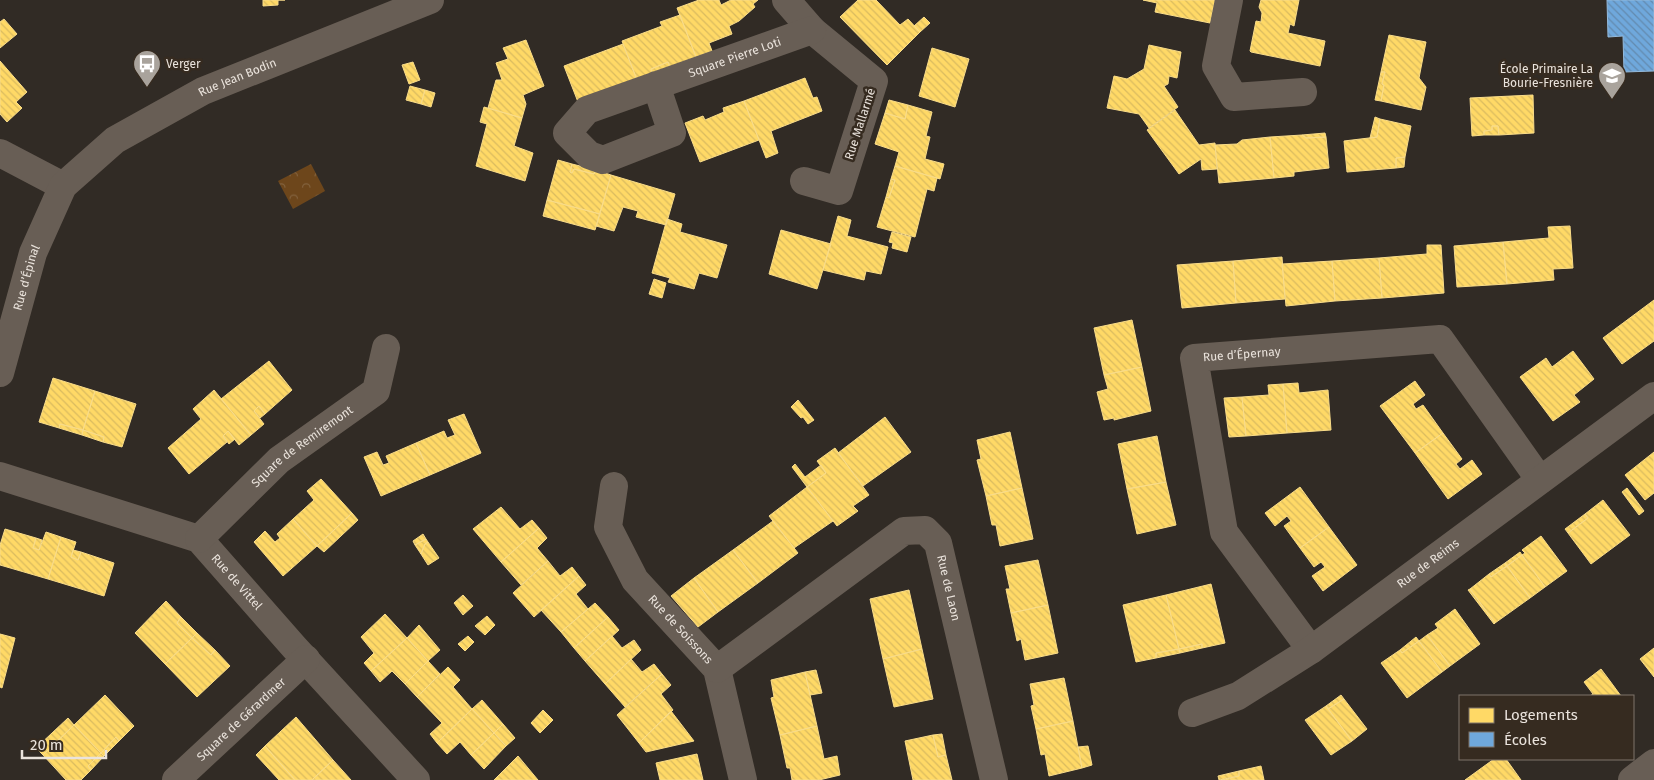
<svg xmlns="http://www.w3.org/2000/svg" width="1654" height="780" font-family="'Fira Sans',sans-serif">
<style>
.forest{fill:url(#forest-crowns)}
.homes{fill:url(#homes-back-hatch);stroke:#f9dc89}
.schools{fill:url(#schools-back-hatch);stroke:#94badc}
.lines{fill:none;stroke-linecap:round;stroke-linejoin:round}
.minor{stroke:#685e55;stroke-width:28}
.tertiary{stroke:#685e55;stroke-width:28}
.labels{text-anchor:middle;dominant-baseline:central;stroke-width:5;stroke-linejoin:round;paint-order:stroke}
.street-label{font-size:12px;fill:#eae3dc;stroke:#362b20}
.poi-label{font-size:12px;fill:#eae3dc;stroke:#362b20;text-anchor:start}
</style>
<defs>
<pattern id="forest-crowns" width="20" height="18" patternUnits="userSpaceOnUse" patternTransform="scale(1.25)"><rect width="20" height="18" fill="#6d461b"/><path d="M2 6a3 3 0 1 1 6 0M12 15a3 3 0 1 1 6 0" fill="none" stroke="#82613c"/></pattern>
<pattern id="homes-back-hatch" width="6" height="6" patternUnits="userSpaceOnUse" patternTransform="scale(1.25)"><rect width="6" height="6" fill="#ffd966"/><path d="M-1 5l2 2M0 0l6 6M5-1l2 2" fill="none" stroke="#dabb5f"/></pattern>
<pattern id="schools-back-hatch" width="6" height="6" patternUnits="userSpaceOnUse" patternTransform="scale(1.25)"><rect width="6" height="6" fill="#6fa8dc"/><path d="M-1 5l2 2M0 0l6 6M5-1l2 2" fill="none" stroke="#638aae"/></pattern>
</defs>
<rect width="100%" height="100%" fill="#312b25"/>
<path class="forest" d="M311,164L325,191L293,209L278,181Z"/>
<path class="homes" d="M263,0H285H278V5L263,6Z
M699,0H719L721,5L731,0H758L753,4L755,7L739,21L729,26L732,34L709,43L712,51L696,57L677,8Z
M858,0H876L900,25L908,19L920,32L887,65L840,17Z
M1143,0H1215L1210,23L1155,12L1157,3Z
M1261,0H1299L1294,26L1290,24L1288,33L1325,41L1320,66L1251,52L1250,51L1256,21L1261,22L1262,13L1259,7Z
M680,15L696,57L670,67L668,62L651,69L652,73L637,80L622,41L662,26L660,22Z
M924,17L930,23L920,32L914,26Z
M4,19L17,34L0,48V22Z
M1389,35L1426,42L1419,78L1426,87L1421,110L1381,101L1384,85L1382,84L1385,72H1381Z
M526,40L544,86L523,95L526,104L522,118L488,108L496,80H502L496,63L508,59L503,48Z
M623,44L637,80L578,102L564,66Z
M1149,45L1181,52L1177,78L1169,76L1168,84L1164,86L1178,107L1149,128L1139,114L1107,108L1114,76L1127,79L1144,69Z
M932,48L969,59L955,107L919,96Z
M0,61L27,92L16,102L22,108L7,122L0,114Z
M413,62L420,80L409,84L402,65Z
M668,62L670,67L652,73L651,69Z
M1381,72H1385L1382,84L1384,85L1381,101L1375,100Z
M805,78L813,98L817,97L822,111L771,131L778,153L766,158L744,101Z
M410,86L425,90L421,104L406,100Z
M425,90L435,93L431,107L421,104Z
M1533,95L1534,133L1499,135L1498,126H1492V130L1484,131V135L1472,136L1470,98Z
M889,100L908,105L905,119L885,113Z
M744,101L759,140L700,162L685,123L703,116L705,120L724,112L723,108Z
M908,105L932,112L926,136L930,137L925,159L944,164L940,179L895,166L899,152L875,144L885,113L905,119Z
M484,107L522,118L514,146L533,153L525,181L476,166L487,124L480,122Z
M1175,110L1199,145L1215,143L1217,169L1202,170L1201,159L1179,174L1147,130Z
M1375,117L1380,119L1377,137L1370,138Z
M1380,119L1411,126L1405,157L1396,158V168L1347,172L1344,141L1377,137Z
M1492,126H1498L1499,135H1484V131L1492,130Z
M1325,133L1326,137L1306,138L1302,135Z
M1302,135L1306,138L1326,137L1329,168L1294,172V176L1274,178L1270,137Z
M1270,137L1274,178L1219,183L1215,145L1237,144L1242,140Z
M1405,157L1404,167L1396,168V158Z
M558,160L572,164L570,172L572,173L574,169L594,174L596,170L611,175L600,214L547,200Z
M572,164L596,170L594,174L574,169L572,173L570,172Z
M895,166L937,178L934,191L927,189L915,237L877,227L886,197L889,198L895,180L891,179Z
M611,175L675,194L666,225L636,217L638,211L623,207L614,231L596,226Z
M891,179L895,180L889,198L886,197Z
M547,200L600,214L595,230L543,216Z
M838,216L851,220L847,236L888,247L881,274L866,271L864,280L823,270Z
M667,219L682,224L680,232L727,245L717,278L699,273L694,289L668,282L670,278L652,273Z
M1570,226L1573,268L1553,269L1554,280L1507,284L1503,242L1549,238L1548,227Z
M781,230L831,244L817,289L769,274Z
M892,232L911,237L907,252L892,248L893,243L889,242Z
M1503,242L1507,284L1457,287L1454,246Z
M1427,245H1441L1444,293L1382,298L1379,258L1427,254Z
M1282,257L1285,299L1236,303L1233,261Z
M1379,258L1382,298L1335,301L1332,261Z
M1233,261L1236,303L1182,308L1177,265Z
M1332,261L1335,301L1286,306L1282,264Z
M654,279L666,283L662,298L649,294Z
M1654,300V341L1622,364L1603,338Z
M1132,320L1142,367L1104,375L1094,328Z
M1573,351L1594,379L1574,395L1580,402L1553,421L1520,377L1546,358L1552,367Z
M269,361L292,390L265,414L259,406L254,411L264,424L251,435L221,399Z
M1142,367L1151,411L1114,420V418L1104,420L1097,392L1108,389L1104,375Z
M53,378L95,391L83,430L60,424L59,428L39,422Z
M1415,381L1425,395L1413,404L1416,409L1423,405L1443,433L1415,453L1380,406Z
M1298,383L1299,393L1328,390L1331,430L1287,433L1283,384Z
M1283,384L1287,433L1246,436L1242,397L1269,395L1268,385Z
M214,390L251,435L239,445L228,431L223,436L227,442L189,474L168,448L201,419L193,409Z
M95,391L136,404L122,447L103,442L104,437L83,430Z
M1242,397L1246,436L1229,437L1224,398Z
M798,400L814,420L808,424L803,417L801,418L791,407Z
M259,406L265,414L260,418L254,411Z
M464,414L481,453L430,475L416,443L444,431L447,438L455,435L448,420Z
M885,417L911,452L863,486L838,453Z
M60,424L83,430L82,435L59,428Z
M83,430L104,437L103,442L82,435Z
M228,431L235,439L229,444L223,436Z
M1010,432L1022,488L986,496L977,460L981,459L977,440Z
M1443,433L1462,459L1456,464L1460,469L1472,460L1482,474L1448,499L1415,453Z
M1157,436L1166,482L1127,489L1118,444Z
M416,443L430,475L381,496L364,457L377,452L383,465L389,463L386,456Z
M835,448L869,495L853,506L858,511L837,526L807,487L826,473L817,461Z
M1654,452V493L1645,500L1625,475Z
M795,464L805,477L821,465L826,473L807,487L792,467Z
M321,479L352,513L317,546L293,519L314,500L307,491Z
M1166,482L1176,525L1137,534L1127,489Z
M807,487L833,521L794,548L769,516Z
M1300,487L1329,527L1300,548L1284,526L1291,521L1287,516L1275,526L1265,513Z
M1022,488L1033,539L1000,546L996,525H992L986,496Z
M1627,488L1644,511L1639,515L1622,492Z
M1603,500L1630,535L1591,564L1568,533L1588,518L1585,514Z
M501,507L520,529L532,520L539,528L501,562L473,529Z
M352,513L358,520L324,552L317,546Z
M1585,514L1588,518L1568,533L1565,529Z
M293,519L317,546L283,576L254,542L265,531L275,542L280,538L277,534Z
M773,521L798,553L758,583L733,550Z
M1329,527L1357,565L1323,591L1312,576L1325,567L1321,562L1314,567L1300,548Z
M539,528L547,538L537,548L548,561L521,585L501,562Z
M5,529L36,538L33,548L39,550L46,532L61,537L48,579L0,565V545Z
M423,534L426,539L415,545L413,541Z
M1541,536L1567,571L1545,587L1522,555L1525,553L1522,550Z
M61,537L76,542L71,557L78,560L81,552L114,563L104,596L48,579Z
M36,538L42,540L39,550L33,548Z
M426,539L428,542L425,544L421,554L415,545Z
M428,542L439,558L428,565L421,554L425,544Z
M73,550L81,552L78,560L71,557Z
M733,550L758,583L718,612L694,578Z
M1520,552L1522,555L1507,566L1505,563Z
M1522,555L1545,587L1530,598L1507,566Z
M1038,560L1048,605L1011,613L1006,589H1010L1005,566Z
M548,561L560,576L572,567L579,576L534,617L513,593Z
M1505,563L1507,566L1491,577L1489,574Z
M1507,566L1530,598L1495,623L1470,589L1489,574L1491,577Z
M579,576L586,585L576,594L588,609L561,632L541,610Z
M694,578L718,612L698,627L671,596Z
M1211,584L1225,643L1202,648V644L1179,649L1166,595Z
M1470,589L1495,623L1494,624L1468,590Z
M909,590L922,649L883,659L870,599Z
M463,595L473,606L463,615L454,603Z
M1166,595L1179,649L1156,653V658L1136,662L1123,605Z
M166,601L181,617L177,623L192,638L165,664L135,633Z
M595,603L608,617L574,648L561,632Z
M1048,605L1058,653L1025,660L1021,639L1017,641L1011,613Z
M1455,609L1480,644L1450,666L1427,635L1438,628L1435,624Z
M385,614L407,638L371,671L364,663L374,653L361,637Z
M487,616L495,625L485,635L475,626Z
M181,617L197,633L192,638L177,623Z
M608,617L619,630L585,661L574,648Z
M419,625L440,650L428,661L407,638Z
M197,633L215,650L211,655L192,638Z
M0,634L15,638L2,688L0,687Z
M1427,635L1450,666L1442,672L1419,641Z
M468,636L474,642L465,651L458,644Z
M612,636L622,648L634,640L641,650L605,684L585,661Z
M1416,637L1419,641L1402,653L1400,650Z
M192,638L211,655L215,650L230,666L197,697L165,664Z
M407,638L428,661L405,684L392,671L380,682L371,671Z
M1419,641L1442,672L1407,698L1381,663L1400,650L1402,653Z
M1202,644V648L1180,653L1179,649Z
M1654,648V677L1640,659Z
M922,649L933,699L894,707L883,659Z
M1179,649L1180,653L1156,658V653Z
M631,659L642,672L654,664L662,674L625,707L605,684Z
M428,661L440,674L417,697L405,684Z
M448,667L460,680L453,687L472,709L437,743L430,734L442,723L417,697Z
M1601,669L1610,681L1621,696H1590L1593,694L1584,682Z
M816,670L822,693L810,695L805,672Z
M805,672L817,726L780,735L771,698L774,697L771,680Z
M662,674L671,685L661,694L673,710L639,743L617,715Z
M1064,678L1073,721L1036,729L1031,706L1034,705L1030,684Z
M105,695L134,726L119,741L116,737L101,753L74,725Z
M1341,695L1344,699L1328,709L1326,706Z
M1344,699L1367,729L1352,741L1328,709Z
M482,700L503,724L494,733L472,709Z
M1326,706L1352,741L1331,755L1305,720Z
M472,709L494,733L471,755L460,742L447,754L437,743Z
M543,710L553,720L540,733L531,723Z
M671,711L694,741L646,752L639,743Z
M296,717L333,760L312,780H295L265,746Z
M68,718L74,725L43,755L36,748Z
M1073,721L1082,768L1049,776L1045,754L1041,755L1036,729Z
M503,724L515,738L506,746L494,733Z
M74,725L101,753L88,766L91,770L81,780H66L43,755Z
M817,726L824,759L837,756L840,775L819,780H792L790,768H787L780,735Z
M494,733L506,746L484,769L471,755Z
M942,734L946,755L938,757L933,735Z
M933,735L938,757L946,755L952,780H913L905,741Z
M116,737L119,741L104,756L101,753Z
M265,746L295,780H279L256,755Z
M1088,746L1092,765L1082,768L1078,747Z
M101,753L104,756L91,770L88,766Z
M697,754L703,780H660L656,763Z
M518,756L538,780H494Z
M1494,759H1506L1521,780H1465Z
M333,760L351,780H312Z
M1261,766L1264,780H1222L1239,776V771Z
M1239,771V776L1219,780L1218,776Z"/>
<path class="schools" d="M1607,0H1654V71L1624,72L1623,36L1608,37Z"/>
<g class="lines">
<g class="minor">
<path d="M786,0L812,30L874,81L839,191L804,181"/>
<path d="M1229,0L1216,66L1234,97L1303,92"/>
<path id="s1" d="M656,85L672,133L603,160L589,155L567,133L587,110L812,30"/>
<path d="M0,153L63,186"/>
<path id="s2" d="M0,476L199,539L294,647L416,780"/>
<path id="s3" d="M614,486L608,527L635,580L717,669L743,780"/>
<path id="s4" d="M199,539L279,460L376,391L386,348"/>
<path id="s5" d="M1311,650L1224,532L1194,358L1440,339L1540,480"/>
<path id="s6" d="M717,669L904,531L925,530L938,543L994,780"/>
<path id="s7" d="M1192,713L1238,696L1311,650L1654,396"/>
<path id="s8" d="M176,780L306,659"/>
</g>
<g class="tertiary">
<path id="s9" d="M0,373L33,253L63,186L115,140L203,91L430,0"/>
<path d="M1632,780L1654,763"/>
</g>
</g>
<defs>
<symbol id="bus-pin" viewBox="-11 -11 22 30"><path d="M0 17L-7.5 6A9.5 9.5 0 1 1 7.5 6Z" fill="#a9a39c" stroke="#362b20"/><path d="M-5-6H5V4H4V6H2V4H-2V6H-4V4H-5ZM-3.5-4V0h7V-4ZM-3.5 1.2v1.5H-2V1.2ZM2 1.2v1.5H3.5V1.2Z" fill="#fff"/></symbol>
<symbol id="school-pin" viewBox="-11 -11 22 30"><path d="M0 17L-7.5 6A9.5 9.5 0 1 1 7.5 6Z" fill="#a9a39c" stroke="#362b20"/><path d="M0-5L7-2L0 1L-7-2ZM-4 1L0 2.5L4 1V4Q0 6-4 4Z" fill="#fff"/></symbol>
</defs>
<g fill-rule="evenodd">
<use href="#bus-pin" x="131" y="48" width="32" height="43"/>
<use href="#school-pin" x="1596" y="60" width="32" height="43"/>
</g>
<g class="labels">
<g class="street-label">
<text stroke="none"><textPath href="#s1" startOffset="358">Square Pierre Loti</textPath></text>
<text stroke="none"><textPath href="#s9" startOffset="405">Rue Jean Bodin</textPath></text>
<text transform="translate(860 124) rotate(-72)">Rue Mallarmé</text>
<text stroke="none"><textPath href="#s9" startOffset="99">Rue d’Épinal</textPath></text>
<text stroke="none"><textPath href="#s5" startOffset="371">Rue d’Épernay</textPath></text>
<text stroke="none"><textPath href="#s4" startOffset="139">Square de Remiremont</textPath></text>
<text stroke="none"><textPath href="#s7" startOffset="281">Rue de Reims</textPath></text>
<text stroke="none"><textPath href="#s2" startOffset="266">Rue de Vittel</textPath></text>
<text stroke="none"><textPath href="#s6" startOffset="318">Rue de Laon</textPath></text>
<text stroke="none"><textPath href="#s3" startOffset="168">Rue de Soissons</textPath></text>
<text stroke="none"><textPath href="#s8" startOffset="89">Square de Gérardmer</textPath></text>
</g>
<g class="poi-label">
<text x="166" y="64">Verger</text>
<text x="1593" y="69" text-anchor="end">École Primaire La<tspan x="1593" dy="14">Bourie-Fresnière</tspan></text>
</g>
</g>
<rect x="1459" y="695" width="175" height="65" fill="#362b20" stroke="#7e756b"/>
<rect x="1469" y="708" width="25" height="15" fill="#ffd966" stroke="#7e756b"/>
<text x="1504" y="720" font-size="15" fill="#eae3dc">Logements</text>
<rect x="1469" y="732" width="25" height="15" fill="#6fa8dc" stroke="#7e756b"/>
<text x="1504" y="745" font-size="15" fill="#eae3dc">Écoles</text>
<path d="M22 750v8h84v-8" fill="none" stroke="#eae3dc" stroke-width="2.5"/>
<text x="30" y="750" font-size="15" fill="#eae3dc" stroke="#362b20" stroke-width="4" paint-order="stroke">20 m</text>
</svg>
